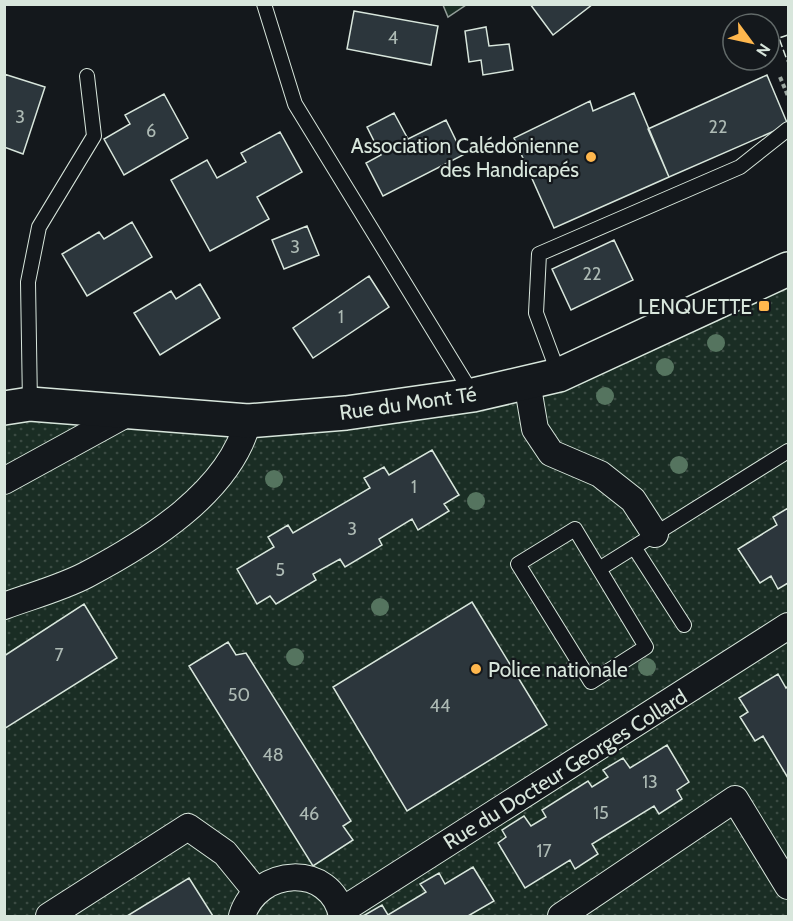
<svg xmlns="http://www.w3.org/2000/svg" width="793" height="921" font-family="Cabin,sans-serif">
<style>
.grass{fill:url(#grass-dots);stroke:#939e99;stroke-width:1.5}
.forest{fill:url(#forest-firs);stroke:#939e99;stroke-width:1.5}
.building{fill:#2c363c;stroke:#d8e6dc;stroke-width:1.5}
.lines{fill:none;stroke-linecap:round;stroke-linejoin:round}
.lane-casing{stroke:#d8e6dc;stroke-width:16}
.street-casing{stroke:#d8e6dc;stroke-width:28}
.secondary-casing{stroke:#d8e6dc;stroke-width:36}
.path{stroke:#9da8a2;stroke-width:4;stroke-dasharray:4.5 3;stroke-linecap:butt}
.lane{stroke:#14181c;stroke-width:14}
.street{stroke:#14181c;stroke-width:26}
.secondary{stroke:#14181c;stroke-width:33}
.fence{stroke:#d8e6dc;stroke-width:1.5;stroke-dasharray:8 3;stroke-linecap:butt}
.tree{fill:#55745f}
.poi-dot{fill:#ffb74d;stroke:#14181c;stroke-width:2}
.labels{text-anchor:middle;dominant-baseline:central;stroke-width:4.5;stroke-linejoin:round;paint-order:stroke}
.number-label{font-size:18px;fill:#adbab4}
.poi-label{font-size:21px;fill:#d8e6dc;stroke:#14181c;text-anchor:end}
.street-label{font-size:21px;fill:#d8e6dc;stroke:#14181c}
</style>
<defs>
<pattern id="grass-dots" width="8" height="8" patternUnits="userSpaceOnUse" patternTransform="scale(1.5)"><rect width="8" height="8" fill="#1a2d24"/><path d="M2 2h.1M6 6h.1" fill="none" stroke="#3b4b43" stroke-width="1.8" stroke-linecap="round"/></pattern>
<pattern id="forest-firs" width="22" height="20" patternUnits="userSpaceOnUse" patternTransform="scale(1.5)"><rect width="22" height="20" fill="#1a2d24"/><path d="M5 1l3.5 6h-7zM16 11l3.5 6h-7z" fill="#3b4b43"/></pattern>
</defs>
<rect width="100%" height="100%" fill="#14181c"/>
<path class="grass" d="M788,269V916H5V408L128,413L473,395Z"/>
<path class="forest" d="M443,5H466L448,17Z"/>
<path class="building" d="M530,4H593L553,35Z
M354,11L438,26L431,65L347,49Z
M486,27L489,46L509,44L513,70L483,75L481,60L469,62L465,31Z
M4,74L45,87L23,154L4,147Z
M767,75L788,125L669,177L648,129Z
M634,93L669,177L554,228L514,138L590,101L593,111Z
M164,94L188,138L124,175L104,139L130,124L125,115Z
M394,113L408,139L446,120L463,155L383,196L366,163L381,155L367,127Z
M280,132L302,172L257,197L269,219L210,251L171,180L207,160L217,178L246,162L241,153Z
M132,222L152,257L87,296L62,254L99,232L104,239Z
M307,226L319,255L284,269L272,240Z
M614,240L633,280L571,310L552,269Z
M369,276L389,307L313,358L293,328Z
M200,284L220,318L160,355L134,313L171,291L176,299Z
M432,450L459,495L444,504L449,511L418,530L412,519L379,539L382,545L345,567L340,559L313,574L316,580L276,604L270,596L257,604L237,569L274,547L268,537L288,525L293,533L370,488L364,478L384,467L389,475Z
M788,508V583L778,589L771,576L760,583L738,549L777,525L773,517Z
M472,602L547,725L407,811L333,687Z
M84,604L117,658L4,729V656Z
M228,642L236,655L246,653L351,821L343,826L353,840L313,866L189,666Z
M778,674L786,688L788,686V778L763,736L755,741L740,717L748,712L739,698Z
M667,745L689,782L677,790L682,799L659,814L654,806L592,844L598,854L575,869L570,860L525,888L498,843L506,837L502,830L524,816L531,826L546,817L542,810L588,781L592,787L608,777L603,770L623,758L630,768Z
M473,867L494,901L468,916H363L382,905L388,915L426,892L420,884L439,873L445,884Z
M189,878L213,916H127Z"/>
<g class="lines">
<defs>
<path id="lane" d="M264,4L295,104L473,395
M559,375L536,313L539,254L740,167L788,129
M30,404L28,282L39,227L94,136L87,76
M575,529L646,647L591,682L518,564Z
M634,547L684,625
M599,569L788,451"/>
<path id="street" d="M527,382L535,429L551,453L600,474L633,500L655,534
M4,481L128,413
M4,606C31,596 61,588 86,575C147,543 230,492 248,421
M341,911L788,626
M49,916L188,827L225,853L256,891
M242,916C257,867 331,862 342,916
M561,916L735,799L788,886"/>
<path id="secondary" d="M4,408L30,404L248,421L346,413L473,395L559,375L788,269"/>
</defs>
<use href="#lane" class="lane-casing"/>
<use href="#street" class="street-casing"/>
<use href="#secondary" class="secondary-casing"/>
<path class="path" d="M780,77L788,96"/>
<use href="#lane" class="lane"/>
<use href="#street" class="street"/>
<use href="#secondary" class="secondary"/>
<path class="fence" d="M788,35L779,38L788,63"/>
</g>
<g class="tree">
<circle cx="716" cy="343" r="9"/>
<circle cx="665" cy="367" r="9"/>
<circle cx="605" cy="396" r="9"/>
<circle cx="679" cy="465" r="9"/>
<circle cx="274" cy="479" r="9"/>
<circle cx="476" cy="501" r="9"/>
<circle cx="380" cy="607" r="9"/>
<circle cx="295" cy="657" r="9"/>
<circle cx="647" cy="667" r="9"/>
</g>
<g class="poi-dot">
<circle cx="591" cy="157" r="6"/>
<rect x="758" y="300" width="12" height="12" rx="3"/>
<circle cx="476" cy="669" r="6"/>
</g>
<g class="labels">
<g class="number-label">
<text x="393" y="38">4</text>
<text x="20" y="117">3</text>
<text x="718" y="127">22</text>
<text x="151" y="131">6</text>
<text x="295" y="247">3</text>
<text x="592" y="274">22</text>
<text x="341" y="317">1</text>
<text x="414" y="487">1</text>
<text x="352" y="529">3</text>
<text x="280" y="570">5</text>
<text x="59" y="655">7</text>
<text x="239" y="695">50</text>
<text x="440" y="706">44</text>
<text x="273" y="755">48</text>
<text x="650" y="782">13</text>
<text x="601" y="813">15</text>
<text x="309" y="814">46</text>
<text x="544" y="851">17</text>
</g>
<g class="poi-label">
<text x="579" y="145">Association Calédonienne<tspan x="579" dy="24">des Handicapés</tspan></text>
<text x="752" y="306">LENQUETTE</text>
<text x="488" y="669" text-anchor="start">Police nationale</text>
</g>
<g class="street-label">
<text transform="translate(408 403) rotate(-8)">Rue du Mont Té</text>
<text transform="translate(565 769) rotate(-32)">Rue du Docteur Georges Collard</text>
</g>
</g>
<rect width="793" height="921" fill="none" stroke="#d8e6dc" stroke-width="12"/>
<g transform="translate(751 42) rotate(123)"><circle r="28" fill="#14181c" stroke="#626a69" stroke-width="1.5"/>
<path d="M0-4.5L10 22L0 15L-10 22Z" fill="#ffb74d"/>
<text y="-9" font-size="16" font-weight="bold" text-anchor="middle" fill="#d8e6dc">N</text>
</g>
</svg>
